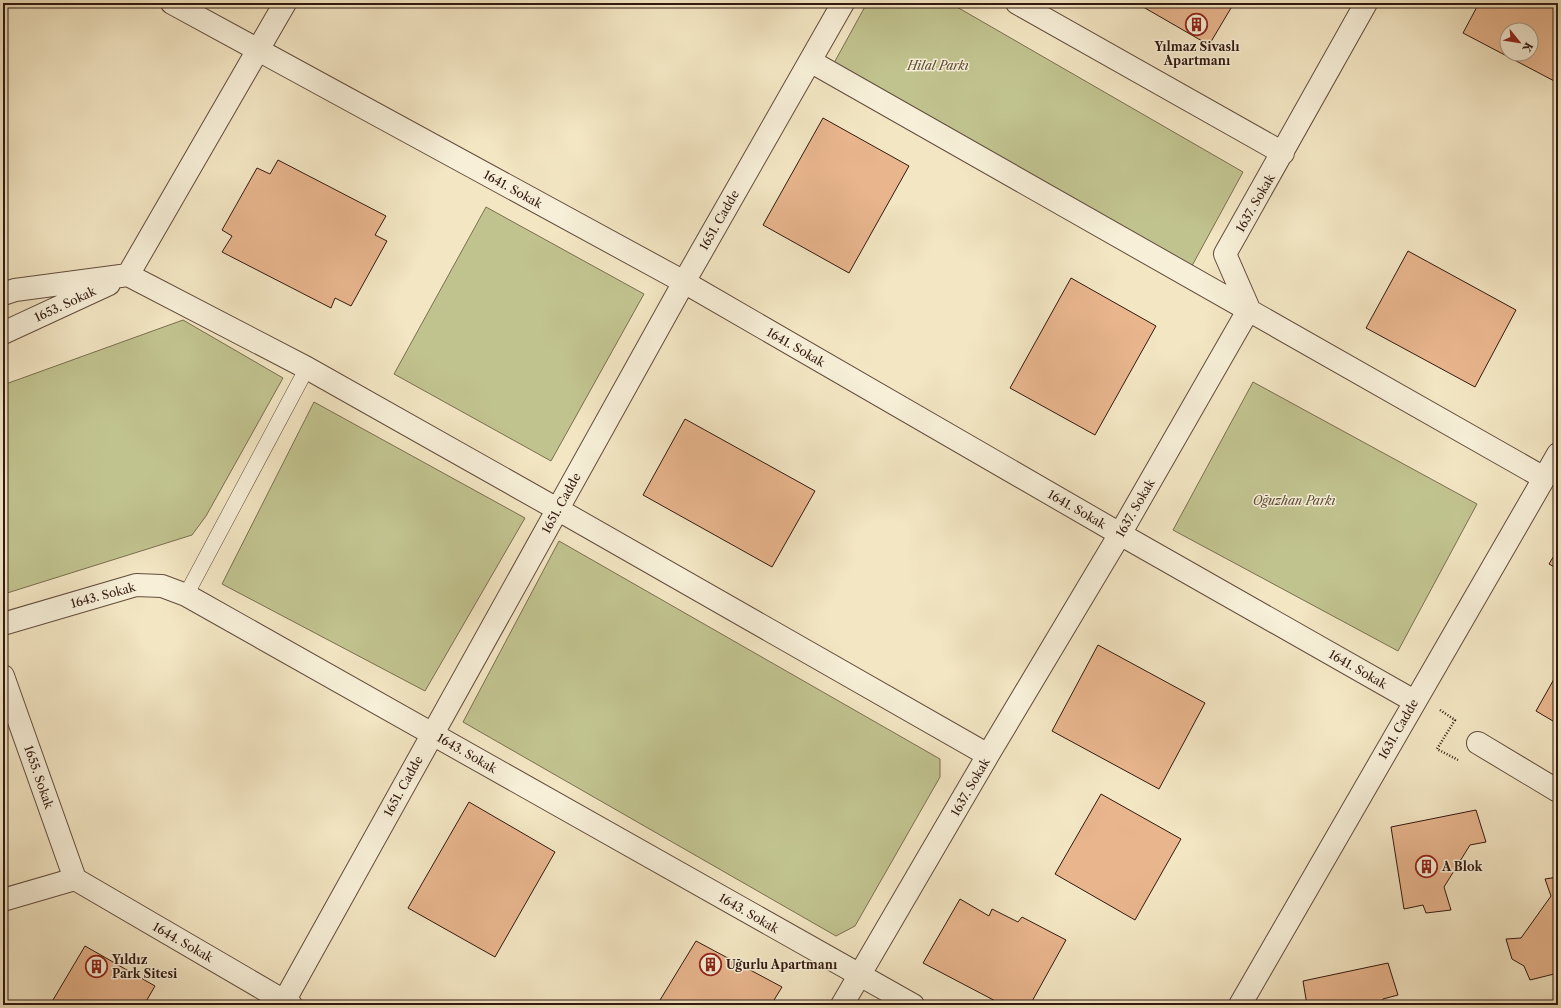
<svg xmlns="http://www.w3.org/2000/svg" width="1561" height="1008" font-family="'Libre Caslon Text',serif">
<style>
.green{fill:#c1c38f;stroke:#7a6e50}
.building{fill:#e8b58d;stroke:#321910;fill-rule:evenodd}
.lines{fill:none;stroke-linecap:round;stroke-linejoin:round}
.service-casing{stroke:#624c3d;stroke-width:16}
.minor-casing{stroke:#624c3d;stroke-width:24}
.path{stroke:#321910;stroke-width:2.5;stroke-dasharray:1 2;stroke-linecap:butt}
.service{stroke:#f7efd8;stroke-width:15}
.minor{stroke:#f7efd8;stroke-width:22}
.labels{text-anchor:middle;dominant-baseline:central;stroke-width:3;stroke-linejoin:round;paint-order:stroke}
.poi-label{font-size:12px;font-weight:bold;fill:#321910;stroke:#f7efd8;text-anchor:start}
.park-label{font-size:12px;font-style:italic;fill:#5d4c36;stroke:#f7efd8}
.street-label{font-size:12px;fill:#321910;stroke:#f7efd8}
</style>
<rect width="100%" height="100%" fill="#f3e6c3"/>
<filter id="stains"><feTurbulence type="fractalNoise" baseFrequency=".005" numOctaves="4"/><feColorMatrix values="0 0 0 0 .2 0 0 0 0 .09 0 0 0 0 .02 0 0 0 .5 -.17"/></filter>
<radialGradient id="worn" r=".72"><stop offset=".6" stop-color="#630" stop-opacity="0"/><stop offset="1" stop-color="#630" stop-opacity=".3"/></radialGradient>
<path class="green" d="M867,3H950L1243,172L1187,275L829,72Z
M486,207L644,294L551,461L394,374Z
M183,320L283,378L206,516L192,535L4,594L3,385Z
M1253,382L1477,504L1398,651L1173,530Z
M314,402L525,518L425,691L222,584Z
M559,541L940,759V777L855,926L836,936L463,722Z"/>
<path class="building" d="M1139,3H1234L1209,45L1138,4Z
M1479,3H1558V83L1463,33ZM1507,30H1531V54H1507Z
M823,118L909,166L849,273L763,225Z
M278,160L386,216L375,235L387,241L351,306L335,298L331,308L222,252L232,236L222,230L257,168L270,174Z
M1408,251L1516,310L1475,387L1366,328Z
M1071,278L1156,326L1095,435L1010,388Z
M685,419L815,491L772,567L643,495Z
M1558,549V569L1549,564Z
M1098,645L1205,703L1159,789L1052,731Z
M1558,672V724L1536,711Z
M1101,794L1181,839L1135,920L1055,874Z
M469,802L555,852L495,957L408,908Z
M1476,810L1486,842L1470,845L1444,887L1451,910L1426,913L1423,905L1404,909L1391,827Z
M1558,877V973L1530,980L1524,966L1512,959L1506,939L1521,938L1551,896L1545,879Z
M960,899L989,916L992,909L1018,922L1022,917L1066,940L1030,1005H1003L923,963Z
M696,941L782,987L771,1005H657Z
M85,946L155,986L144,1005H50Z
M1388,963L1398,995L1383,999L1379,1005H1307L1303,981Z"/>
<g class="lines">
<defs>
<path id="service" d="M186,595L307,368"/>
<path id="minor" d="M172,3L684,282L1120,534L1414,701
M1017,3L1283,153
M810,61L1544,478
M128,275L285,3
M3,294L15,290L128,275L307,368L557,509L988,755
M3,333L109,284
M3,624L136,585L162,586L186,595L913,1005
M3,676L75,879
M1478,743L1558,791
M75,879L291,1005
M3,900L75,879
M282,1005L684,282L843,3
M842,1005L988,755L1120,534L1249,309L1225,254L1366,3
M1240,1005L1558,454"/>
</defs>
<use href="#service" class="service-casing"/>
<use href="#minor" class="minor-casing"/>
<path class="path" d="M1440,710L1455,720L1437,749L1458,760"/>
<use href="#service" class="service"/>
<use href="#minor" class="minor"/>
</g>
<defs>
<symbol id="building-ring" viewBox="-11 -11 22 22"><circle r="9.5" fill="#f7efd8" stroke="#8f2418" stroke-width="1.5"/><path d="M-4-6H4V6H1V3H-1V6H-4ZM-2.5-4.3h1.7v1.8h-1.7ZM.8-4.3h1.7v1.8H.8ZM-2.5-1h1.7V.8h-1.7ZM.8-1h1.7V.8H.8Z" fill="#8f2418"/></symbol>
</defs>
<g fill-rule="evenodd">
<use href="#building-ring" x="1184" y="12" width="25" height="25"/>
<use href="#building-ring" x="1414" y="854" width="25" height="25"/>
<use href="#building-ring" x="698" y="952" width="25" height="25"/>
<use href="#building-ring" x="84" y="954" width="25" height="25"/>
</g>
<g class="labels">
<g class="poi-label">
<text x="1197" y="46" text-anchor="middle">Yılmaz Sivaslı<tspan x="1197" dy="14">Apartmanı</tspan></text>
<text x="1442" y="866">A Blok</text>
<text x="112" y="959">Yıldız<tspan x="112" dy="14">Park Sitesi</tspan></text>
<text x="726" y="964">Uğurlu Apartmanı</text>
</g>
<g class="park-label">
<text x="938" y="65">Hilal Parkı</text>
<text x="1294" y="500">Oğuzhan Parkı</text>
</g>
<g class="street-label">
<text transform="translate(513 189) rotate(29)">1641. Sokak</text>
<text transform="translate(1255 203) rotate(-60)">1637. Sokak</text>
<text transform="translate(719 220) rotate(-60)">1651. Cadde</text>
<text transform="translate(65 304) rotate(-25)">1653. Sokak</text>
<text transform="translate(796 347) rotate(30)">1641. Sokak</text>
<text transform="translate(561 503) rotate(-61)">1651. Cadde</text>
<text transform="translate(1135 508) rotate(-60)">1637. Sokak</text>
<text transform="translate(1077 509) rotate(30)">1641. Sokak</text>
<text transform="translate(103 595) rotate(-15)">1643. Sokak</text>
<text transform="translate(1358 669) rotate(30)">1641. Sokak</text>
<text transform="translate(1398 729) rotate(-60)">1631. Cadde</text>
<text transform="translate(467 753) rotate(30)">1643. Sokak</text>
<text transform="translate(39 777) rotate(71)">1655. Sokak</text>
<text transform="translate(403 786) rotate(-61)">1651. Cadde</text>
<text transform="translate(970 787) rotate(-60)">1637. Sokak</text>
<text transform="translate(749 913) rotate(30)">1643. Sokak</text>
<text transform="translate(183 942) rotate(30)">1644. Sokak</text>
</g>
</g>
<rect width="1561" height="1008" fill="none" stroke="#f3e6c3" stroke-width="16"/>
<rect x="4" y="4" width="1553" height="1000" fill="none" stroke="#321910" stroke-width="2"/>
<rect x="8" y="8" width="1545" height="992" fill="none" stroke="#321910"/>
<g transform="translate(1519 42) rotate(120)"><circle r="19" fill="#f7efd8" stroke="#a89988"/>
<path d="M0-3L7 15L0 10L-7 15Z" fill="#8f2418"/>
<text y="-6" font-size="11" font-weight="bold" text-anchor="middle" fill="#321910">K</text>
</g>
<rect width="100%" height="100%" filter="url(#stains)"/>
<rect width="100%" height="100%" fill="url(#worn)"/>
</svg>
